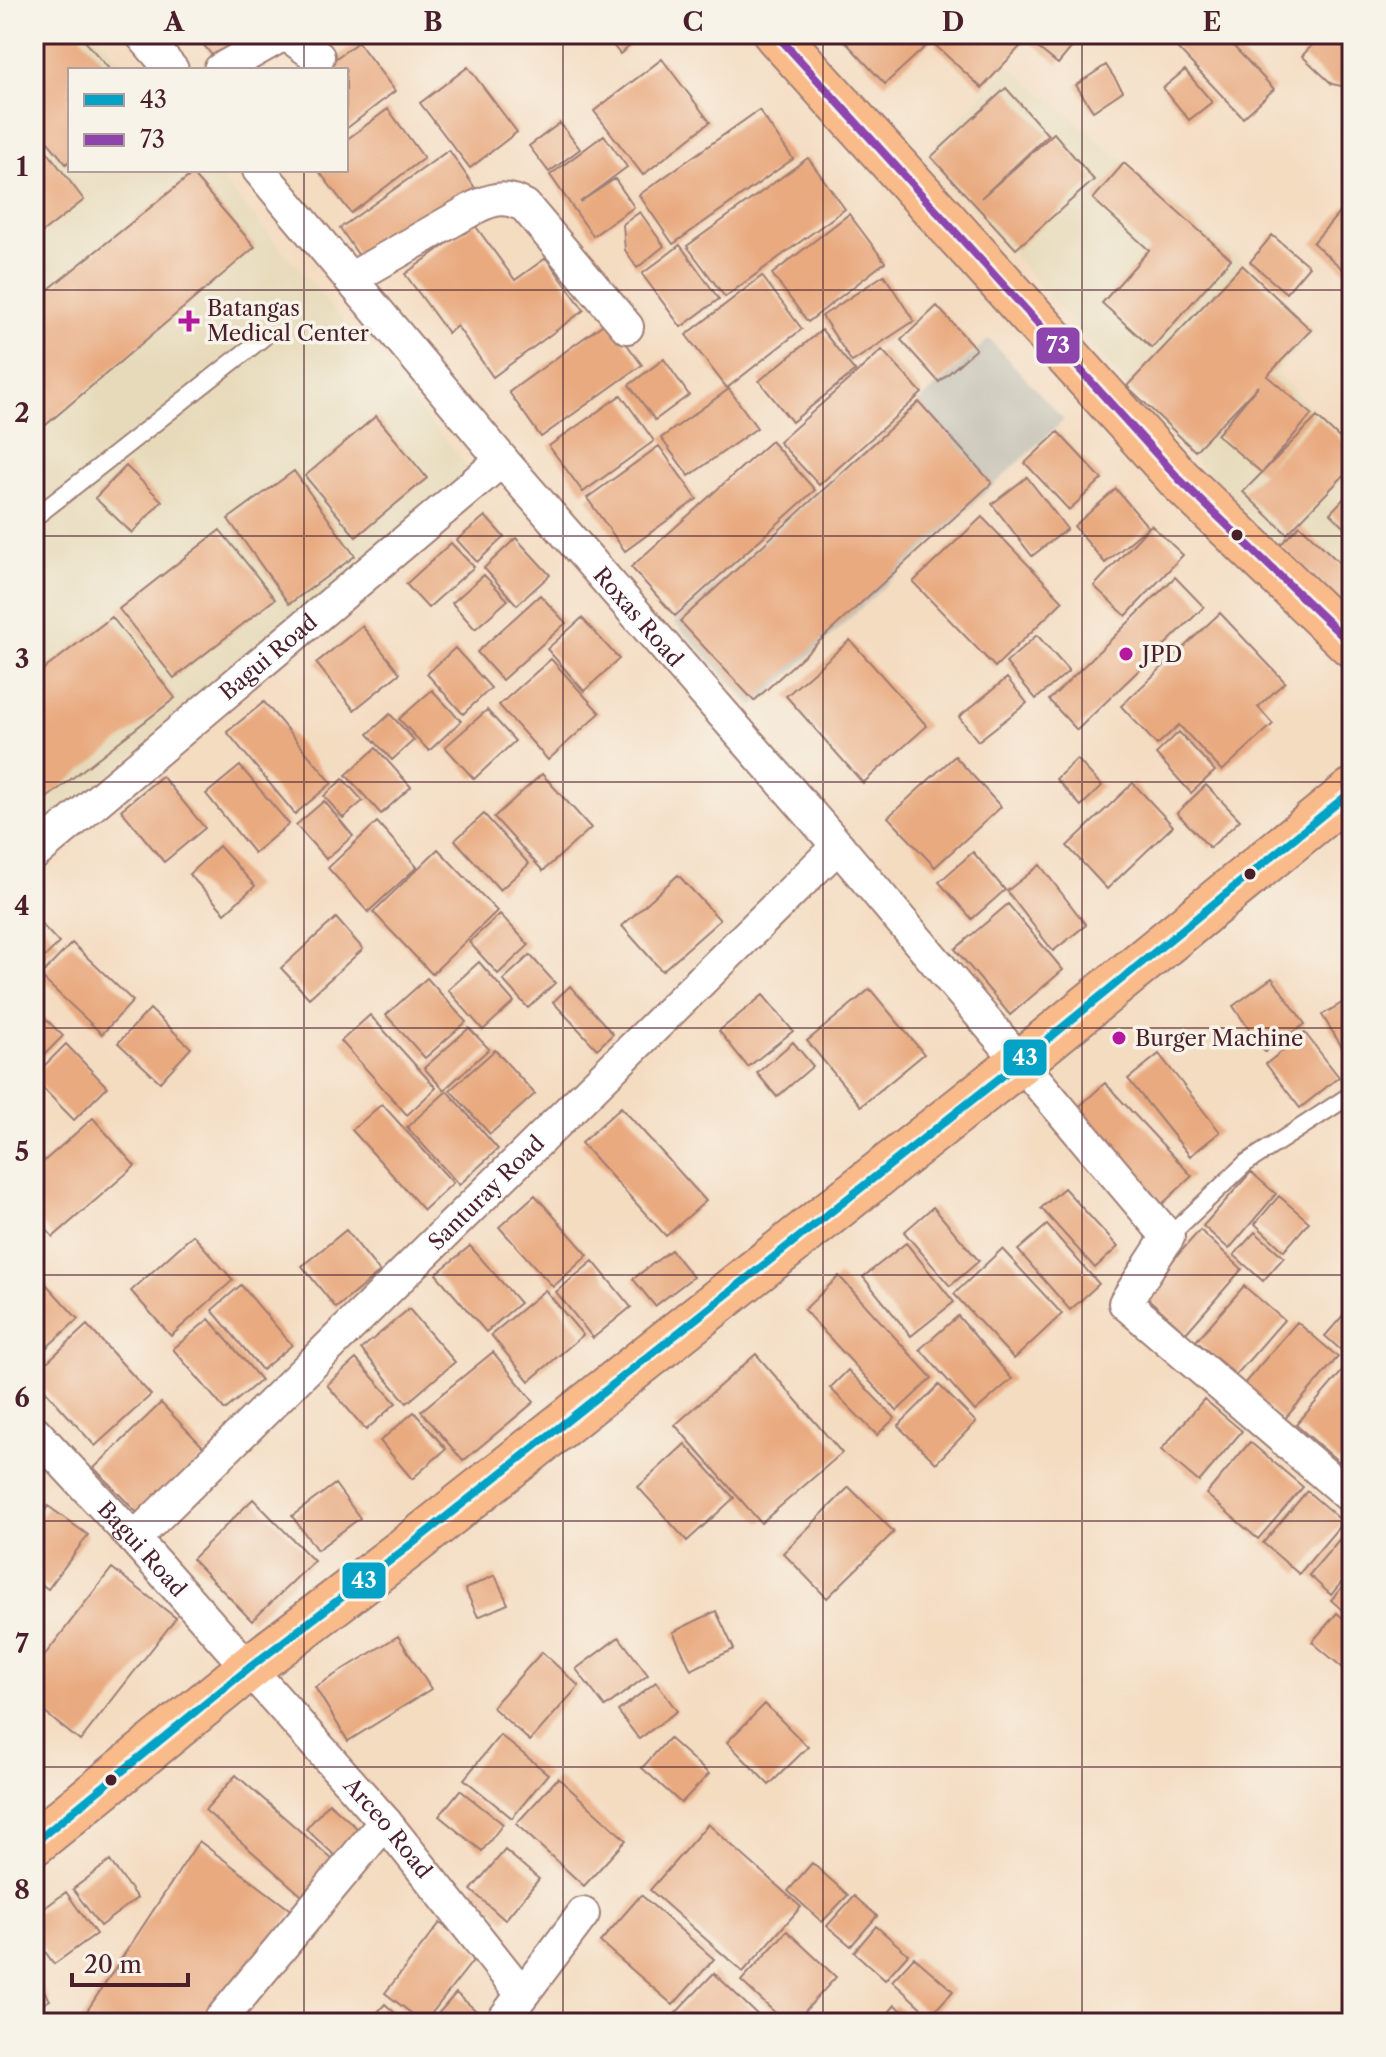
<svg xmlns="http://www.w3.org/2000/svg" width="1386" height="2057" font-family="'Libre Caslon Text',serif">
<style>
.built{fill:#e7daba}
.industrial{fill:#c8c4b8}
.building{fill:#e9aa80}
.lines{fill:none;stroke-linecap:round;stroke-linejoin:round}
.service-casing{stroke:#9f7e76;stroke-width:20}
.minor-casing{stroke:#9f7e76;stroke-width:36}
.primary-casing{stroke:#9f7e76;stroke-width:48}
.service{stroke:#fff;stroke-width:16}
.minor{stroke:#fff;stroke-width:32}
.primary{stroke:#fabb8b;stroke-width:44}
.bus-1-casing{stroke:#f7f3e8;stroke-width:14}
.bus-2-casing{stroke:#f7f3e8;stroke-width:14}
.bus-1{stroke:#04a2c6;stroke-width:8}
.bus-2{stroke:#8e44ad;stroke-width:8}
.grid{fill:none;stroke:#4a1f2b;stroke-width:2;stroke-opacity:0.55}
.poi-dot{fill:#b5179e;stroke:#f7f3e8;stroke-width:3}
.bus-dot{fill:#4a1f2b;stroke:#f7f3e8;stroke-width:3}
.labels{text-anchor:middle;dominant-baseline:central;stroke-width:7;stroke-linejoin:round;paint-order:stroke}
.poi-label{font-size:22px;fill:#4a1f2b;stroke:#f7f3e8;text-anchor:start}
.street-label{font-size:22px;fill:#4a1f2b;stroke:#f7f3e8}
.line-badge{stroke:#f7f3e8;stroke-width:3}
.badge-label{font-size:22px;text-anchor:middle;font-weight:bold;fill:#fff}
.neatline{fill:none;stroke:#4a1f2b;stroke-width:3}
.grid-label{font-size:26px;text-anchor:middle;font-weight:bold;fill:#4a1f2b}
</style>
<rect width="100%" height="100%" fill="#f7f3e8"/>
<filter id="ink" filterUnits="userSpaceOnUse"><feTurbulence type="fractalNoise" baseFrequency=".0125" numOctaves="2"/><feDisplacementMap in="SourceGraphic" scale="16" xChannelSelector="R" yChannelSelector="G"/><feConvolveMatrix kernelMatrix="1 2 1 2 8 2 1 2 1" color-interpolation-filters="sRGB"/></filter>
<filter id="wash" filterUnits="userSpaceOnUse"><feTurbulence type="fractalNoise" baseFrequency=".006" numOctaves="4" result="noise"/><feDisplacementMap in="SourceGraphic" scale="32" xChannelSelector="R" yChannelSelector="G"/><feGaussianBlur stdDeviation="1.8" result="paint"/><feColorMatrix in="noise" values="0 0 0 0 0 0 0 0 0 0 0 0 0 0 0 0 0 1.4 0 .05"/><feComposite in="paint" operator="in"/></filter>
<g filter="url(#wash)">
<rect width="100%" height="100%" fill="#f4dcc1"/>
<path class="built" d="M34,34H97L128,70H70V170H214L473,472L34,840Z
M1009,65L1237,257L1315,332L1275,373L1352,448V614L1234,502L1125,384L927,155Z"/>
<path class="industrial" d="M989,339L1064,420L754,707L674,622Z"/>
<g id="blocks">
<path class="building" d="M34,34H79L110,70H70V160L66,164L34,125Z
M195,34H247L215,59Z
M604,34H644L620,54Z
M838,34H939L885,84Z
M945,34H1080L1082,35L1058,64L1027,39L982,88L935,45Z
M1164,34H1222L1274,89L1243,118Z
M1322,34H1352V88L1332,84L1302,56Z
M358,42L395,91L346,129V70H320Z
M662,59L710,122L643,175L594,111Z
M1106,65L1123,91L1093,111L1076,85Z
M468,67L517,132L470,168L420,103Z
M1185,70L1212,102L1189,120L1163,88Z
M1006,88L1048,135L981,198L1054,133L1094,180L1016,249L931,157Z
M388,109L424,158L351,213L318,170H346V140Z
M759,110L793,159L673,244L639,195Z
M560,123L580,149L549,172L529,146Z
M34,134L84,200L34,239Z
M604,135L627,167L580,202L615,179L634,207L593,236L550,175Z
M449,150L475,188L366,266L340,228Z
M808,158L845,209L725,297L687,246Z
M1124,163L1231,259L1152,348L1102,303L1149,250L1093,199Z
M192,174L255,247L34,435V301Z
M1347,204L1352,208V266L1346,272L1313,243Z
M640,212L664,246L637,268L625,250L623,224Z
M849,214L885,262L808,322L772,274Z
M474,224L515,280L546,258L584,310L493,377L457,326L448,333L405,274Z
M1272,235L1309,266L1286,293L1250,262Z
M680,245L719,299L681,327L642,274Z
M1242,265L1311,330L1267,376L1312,414L1262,473L1217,435L1258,386L1195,451L1127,386Z
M884,275L914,321L852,362L822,316Z
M762,276L802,329L727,388L686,335Z
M937,306L976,349L939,382L901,340Z
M609,320L642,365L541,437L509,392Z
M822,330L855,371L792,422L759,381Z
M882,350L922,393L819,485L779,442Z
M664,359L689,395L655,420L629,385Z
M729,389L757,428L689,476L661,438Z
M621,395L654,441L583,492L549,446Z
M919,402L992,483L754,701L680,621Z
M376,416L427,478L356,537L305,476Z
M1317,417L1352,450V467L1287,534L1243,492Z
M1058,432L1102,479L1069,510L1025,463Z
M771,441L815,490L675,616L631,567Z
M659,446L697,499L625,551L587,498Z
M126,466L162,501L132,533L95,498Z
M294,471L355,556L289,604L228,519Z
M1027,477L1067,529L1032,556L992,504Z
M1116,489L1148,527L1105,563L1074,526Z
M1352,490V534L1330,513Z
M485,516L504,537L477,562L457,540Z
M982,517L1063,601L995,667L913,582Z
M1151,525L1183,555L1126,616L1094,586Z
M1300,525L1352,575V613L1280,545Z
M220,530L275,599L174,678L119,609Z
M516,538L550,575L517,605L484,568Z
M451,543L474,567L428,608L406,584Z
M484,575L508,600L475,629L452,603Z
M1175,577L1204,607L1077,730L1049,700Z
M540,595L566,623L502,680L477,652Z
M1220,613L1285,682L1258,707L1273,724L1222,771L1179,725L1157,745L1121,706Z
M112,617L175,698L34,808V677Z
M582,618L619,659L584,691L547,649Z
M362,626L400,673L354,710L316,663Z
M1037,635L1069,671L1036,699L1006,663Z
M850,640L927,726L863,783L786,696Z
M455,648L491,688L463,714L427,674Z
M551,659L600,713L548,760L499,705Z
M1007,678L1027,703L978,741L959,717Z
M432,690L461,721L429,751L399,719Z
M264,702L332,783L295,814L227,732Z
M487,710L515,741L474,779L445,747Z
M390,714L414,740L392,760L368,734Z
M1179,732L1215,771L1191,793L1156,754Z
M376,748L411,787L381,814L346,775Z
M955,756L1001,807L935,867L888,817Z
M1077,759L1102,786L1081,806L1056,779Z
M240,766L289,824L254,853L206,794Z
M542,774L591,828L543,871L494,817Z
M162,776L205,828L164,862L121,810Z
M343,779L363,801L343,818L324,796Z
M1133,783L1173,826L1107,889L1067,846Z
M1206,785L1240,820L1210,848L1177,813Z
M324,801L353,836L326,859L296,825Z
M484,814L529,864L500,890L455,840Z
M377,822L417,867L368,912L328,868Z
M219,846L255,886L225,913L189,874Z
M438,849L497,911L432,974L373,912Z
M973,852L1005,890L972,919L939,882Z
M1040,865L1086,925L1053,951L1007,891Z
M678,875L720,920L662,971L622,926Z
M1008,904L1063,970L1010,1015L955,949Z
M500,914L529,945L498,974L469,942Z
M34,916L59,943L34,967Z
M336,918L363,949L309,998L281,968Z
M72,943L133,1001L102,1034L40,976Z
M530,955L555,983L528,1008L503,980Z
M479,962L514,1002L483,1030L448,990Z
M427,978L466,1022L425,1058L386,1015Z
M1272,978L1305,1024L1265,1052L1233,1006Z
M570,986L613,1034L597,1049L553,1002Z
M870,989L924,1054L861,1106L807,1041Z
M763,995L793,1031L748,1067L719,1031Z
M1352,997V1063L1322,1015Z
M34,1007L63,1036L34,1065Z
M150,1009L191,1048L160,1082L118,1043Z
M370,1015L436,1088L407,1115L341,1041Z
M469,1028L489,1049L444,1090L424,1068Z
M1305,1033L1339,1077L1300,1108L1266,1064Z
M793,1042L813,1066L777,1097L757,1073Z
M66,1044L107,1087L74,1120L34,1079V1076Z
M495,1050L535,1094L490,1134L450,1090Z
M1159,1054L1220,1132L1190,1156L1128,1079Z
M1105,1083L1192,1176L1158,1208L1070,1115Z
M447,1091L498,1149L459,1185L407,1127Z
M382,1104L453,1183L424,1210L352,1130Z
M621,1107L706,1201L666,1236L581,1143Z
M93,1118L135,1166L53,1237L34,1216V1170Z
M1251,1172L1276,1194L1229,1249L1203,1226Z
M1064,1188L1118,1247L1095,1268L1041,1208Z
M535,1195L588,1255L553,1287L499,1227Z
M1279,1196L1309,1222L1284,1251L1255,1224Z
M933,1207L979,1261L950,1286L904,1232Z
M1047,1225L1099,1284L1070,1310L1018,1250Z
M346,1230L380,1272L336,1308L302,1266Z
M1200,1230L1242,1269L1186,1333L1143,1294Z
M1255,1232L1284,1257L1263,1281L1234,1255Z
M193,1235L233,1280L171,1336L131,1291Z
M906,1243L954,1302L911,1336L863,1277Z
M470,1246L520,1303L486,1332L436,1274Z
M1002,1249L1062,1314L1014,1359L954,1294Z
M671,1250L693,1277L655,1306L633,1279Z
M593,1261L631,1307L593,1338L556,1292Z
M34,1271L78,1319L34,1359Z
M839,1276L932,1378L897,1411L804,1310Z
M241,1285L292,1345L262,1370L212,1310Z
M1244,1286L1284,1320L1236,1375L1196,1341Z
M545,1290L583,1335L529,1381L491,1335Z
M1352,1305V1360L1325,1336Z
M409,1309L455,1362L407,1403L361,1349Z
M958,1316L1012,1379L975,1411L920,1349Z
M209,1319L261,1380L225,1410L173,1349Z
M1297,1322L1338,1357L1283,1421L1243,1385Z
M87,1325L151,1395L95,1446L34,1378V1374Z
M493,1352L534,1402L463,1461L421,1411Z
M756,1354L842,1453L761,1523L675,1425Z
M356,1359L396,1403L366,1430L327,1385Z
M1345,1368L1352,1373V1447L1339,1462L1296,1425Z
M848,1370L895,1418L877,1435L830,1388Z
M939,1385L976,1422L936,1463L898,1426Z
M1204,1399L1242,1431L1199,1482L1161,1450Z
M161,1403L208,1452L141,1517L94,1468Z
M414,1412L446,1449L412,1479L380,1441Z
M1250,1442L1303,1487L1258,1539L1206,1494Z
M685,1444L734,1498L687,1541L638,1487Z
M335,1484L360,1518L317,1550L292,1516Z
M849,1487L894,1532L827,1598L783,1553Z
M1307,1491L1343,1522L1299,1574L1263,1543Z
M253,1499L314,1561L252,1621L192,1559Z
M48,1506L88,1535L48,1589L34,1579V1526Z
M1349,1528L1352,1531V1570L1331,1595L1309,1575Z
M112,1568L176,1618L80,1741L34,1704V1669Z
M495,1575L508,1604L478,1617L465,1589Z
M1352,1576V1619L1331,1600Z
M716,1611L734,1649L691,1670L673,1632Z
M1337,1613L1352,1626V1670L1349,1673L1312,1642Z
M398,1636L431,1689L348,1741L315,1687Z
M619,1637L648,1675L605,1707L576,1669Z
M542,1652L579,1686L530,1741L492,1707Z
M656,1682L677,1711L639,1739L618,1711Z
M765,1704L808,1747L769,1785L727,1742Z
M500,1735L548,1774L512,1818L464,1779Z
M669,1738L709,1774L681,1803L642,1768Z
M236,1775L341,1867L310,1903L205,1810Z
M558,1778L626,1840L584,1886L516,1824Z
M460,1790L503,1824L482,1851L439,1816Z
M329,1803L366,1836L342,1862L306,1829Z
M708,1824L801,1907L743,1972L650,1890Z
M199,1841L293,1912L204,2023H79Z
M505,1850L539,1879L505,1920L471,1890Z
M110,1861L137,1898L100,1926L73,1889Z
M812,1863L848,1895L822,1922L788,1891Z
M66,1892L96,1934L54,1964L34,1936V1916Z
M641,1895L714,1959L673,2005L600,1942Z
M854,1896L877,1916L851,1946L827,1926Z
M440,1923L479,1953L424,2023L385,1993Z
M876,1926L908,1954L885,1980L854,1952Z
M787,1931L836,1977L794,2023H786L741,1981Z
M914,1957L953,1991L930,2016L892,1981Z
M714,1973L766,2023H679L672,2017Z
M34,1976L50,2000L34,2010Z
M456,1993L490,2023H430Z
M385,2004L406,2023H368Z
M895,2005L917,2023H880Z"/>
</g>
</g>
<g filter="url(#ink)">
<use href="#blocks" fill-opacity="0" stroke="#9f7e76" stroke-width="2"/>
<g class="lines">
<defs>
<path id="service" d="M34,518L264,337
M1168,1237L1246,1163L1352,1094"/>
<g id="minor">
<path d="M141,34L172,70"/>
<path d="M220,70L280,36L292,38L318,57"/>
<path id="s1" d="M259,170L502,460L838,846L1168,1237L1125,1303L1352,1498"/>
<path d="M352,278L476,207C495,198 506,196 525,206L627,327"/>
<path id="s2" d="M34,854L502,460"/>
<path id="s3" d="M34,1431L134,1539L385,1822L522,1994"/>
<path id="s4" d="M134,1539L838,846"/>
<path d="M218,2023L385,1822"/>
<path d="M501,2023L583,1914"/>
</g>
<path id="primary" d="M776,34L1180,480L1352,645
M34,1843L249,1668L413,1543L1020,1062L1352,791"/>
</defs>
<use href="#service" class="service-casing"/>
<use href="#minor" class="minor-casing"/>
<use href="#primary" class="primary-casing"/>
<use href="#service" class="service"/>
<use href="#minor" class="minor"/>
<use href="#primary" class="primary"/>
<defs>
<path id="bus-1" d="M34,1843L249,1668L413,1543L1020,1062L1352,791"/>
<path id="bus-2" d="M776,34L1180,480L1352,645"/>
</defs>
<use href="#bus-1" class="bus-1-casing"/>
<use href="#bus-2" class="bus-2-casing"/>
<use href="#bus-1" class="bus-1"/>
<use href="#bus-2" class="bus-2"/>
</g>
</g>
<path class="grid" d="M304,34V70M563,34V2023M823,34V2023M1082,34V2023M304,170V2023M34,290H1352M34,536H1352M34,782H1352M34,1028H1352M34,1275H1352M34,1521H1352M34,1767H1352"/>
<g class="poi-dot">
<path d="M185 309h8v8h8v8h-8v8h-8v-8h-8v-8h8z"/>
<circle cx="1126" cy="654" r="8"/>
<circle cx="1119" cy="1038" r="8"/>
</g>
<g class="bus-dot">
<circle cx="1237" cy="535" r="7"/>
<circle cx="1250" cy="874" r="7"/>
<circle cx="111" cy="1780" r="7"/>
</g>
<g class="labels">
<g class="poi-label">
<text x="207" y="308">Batangas<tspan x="207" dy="25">Medical Center</tspan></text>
<text x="1142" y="654">JPD</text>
<text x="1135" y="1038">Burger Machine</text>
</g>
<g class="street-label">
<text stroke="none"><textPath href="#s1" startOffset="586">Roxas Road</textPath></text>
<text stroke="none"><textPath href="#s2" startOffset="306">Bagui Road</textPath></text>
<text stroke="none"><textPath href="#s4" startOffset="494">Santuray Road</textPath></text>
<text stroke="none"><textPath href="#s3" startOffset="160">Bagui Road</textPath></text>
<text stroke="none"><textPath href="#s3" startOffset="532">Arceo Road</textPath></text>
</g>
</g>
<g class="line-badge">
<rect x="1035" y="326" width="46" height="39" rx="8" fill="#8e44ad"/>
<rect x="1002" y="1038" width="46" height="39" rx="8" fill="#04a2c6"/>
<rect x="341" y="1561" width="46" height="39" rx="8" fill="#04a2c6"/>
</g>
<g class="badge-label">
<text x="1058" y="353">73</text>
<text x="1025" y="1065">43</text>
<text x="364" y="1588">43</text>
</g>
<rect width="1386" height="2057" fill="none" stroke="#f7f3e8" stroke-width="88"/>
<rect x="68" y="68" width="280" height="104" fill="#f7f3e8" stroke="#b29e9c" stroke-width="2"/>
<rect x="84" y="94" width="40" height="12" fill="#04a2c6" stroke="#b29e9c" stroke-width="2"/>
<text x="140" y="108" font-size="24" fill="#4a1f2b">43</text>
<rect x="84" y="134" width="40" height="12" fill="#8e44ad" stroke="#b29e9c" stroke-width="2"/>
<text x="140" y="148" font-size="24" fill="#4a1f2b">73</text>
<path d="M72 1973v12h116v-12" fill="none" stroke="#4a1f2b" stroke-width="4"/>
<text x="84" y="1973" font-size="24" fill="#4a1f2b" stroke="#f7f3e8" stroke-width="6" paint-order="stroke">20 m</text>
<rect x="44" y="44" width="1298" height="1969" class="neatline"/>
<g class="grid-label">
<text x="174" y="31">A</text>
<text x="433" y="31">B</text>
<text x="693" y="31">C</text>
<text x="953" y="31">D</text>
<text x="1212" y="31">E</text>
<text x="22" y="176">1</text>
<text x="22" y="422">2</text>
<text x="22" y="668">3</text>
<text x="22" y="915">4</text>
<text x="22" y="1161">5</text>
<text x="22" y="1407">6</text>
<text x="22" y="1653">7</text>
<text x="22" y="1899">8</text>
</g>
</svg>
